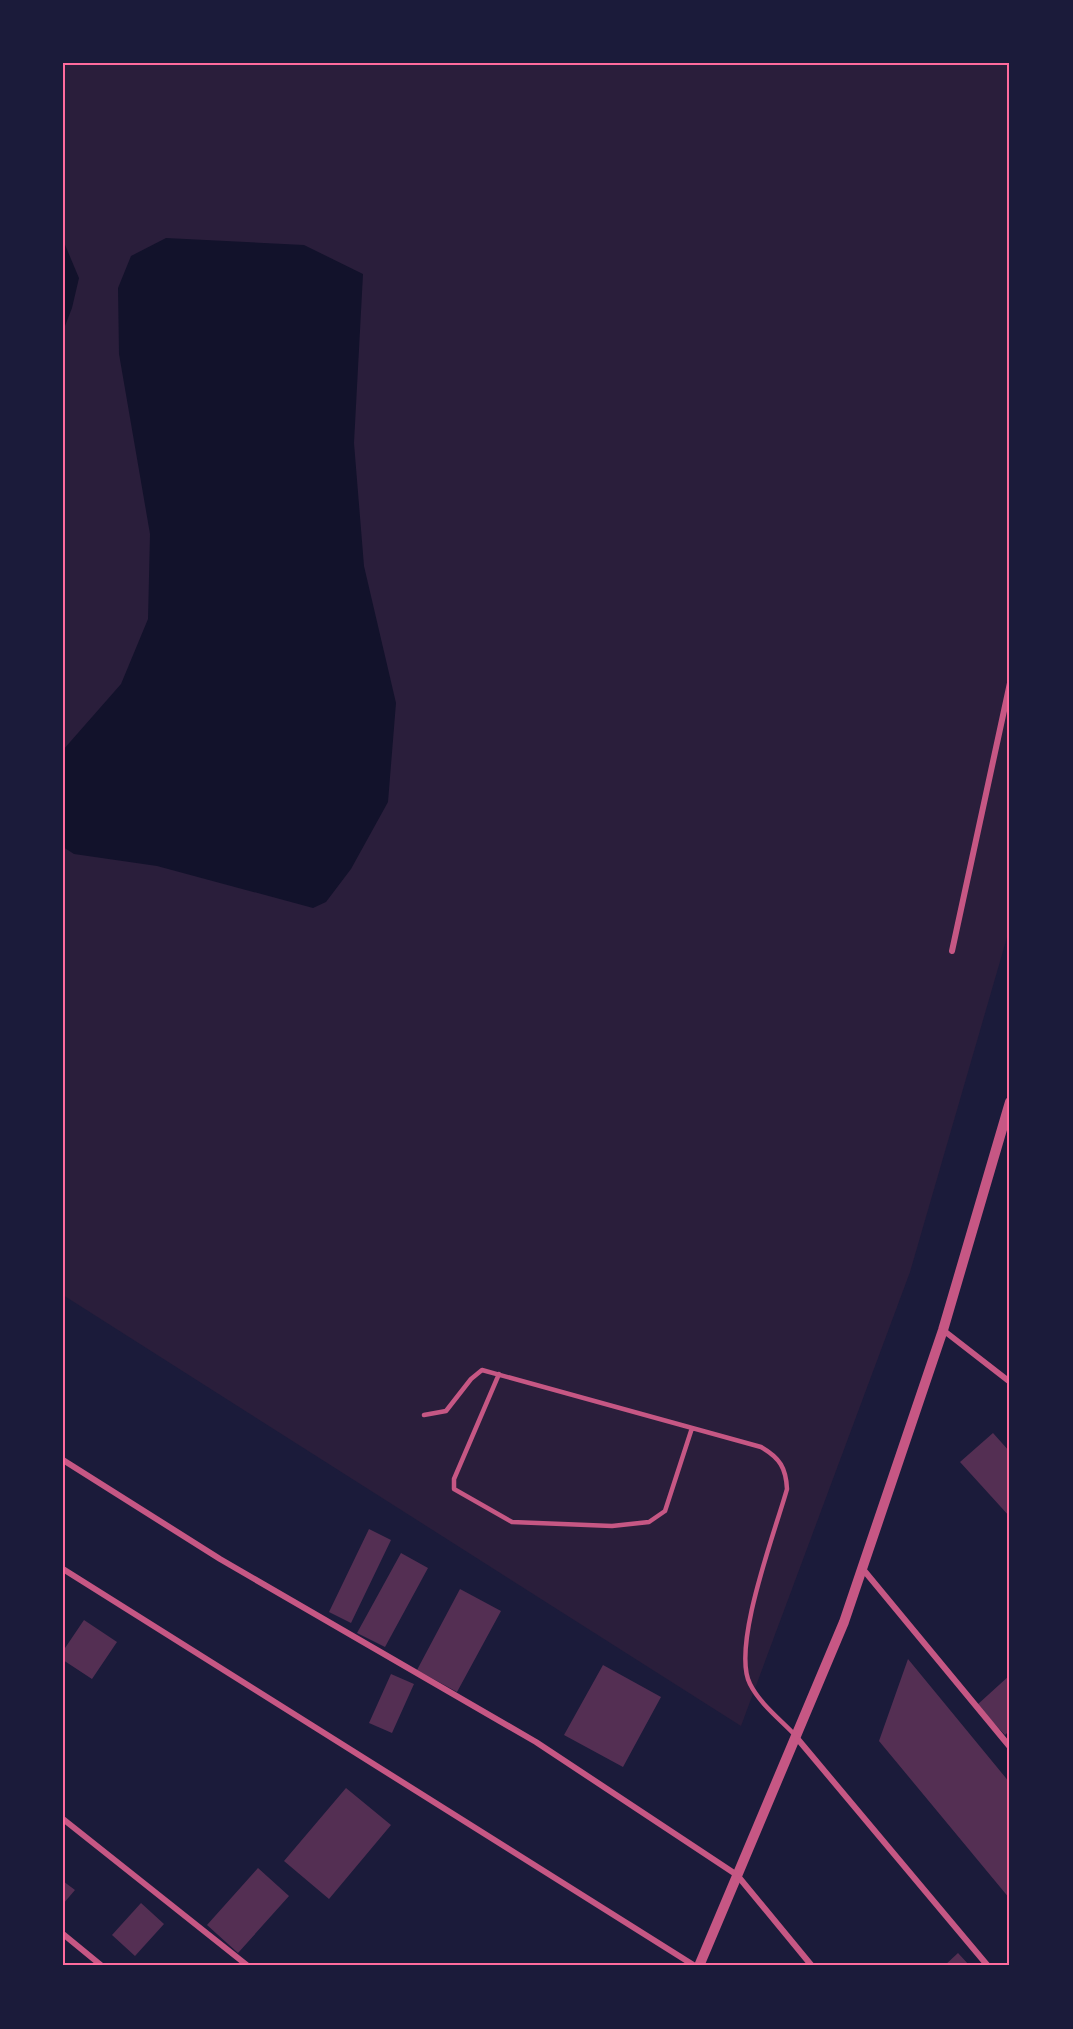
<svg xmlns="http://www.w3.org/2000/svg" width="1073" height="2029" font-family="'Nunito Sans',sans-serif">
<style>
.green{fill:#2a1e3b}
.water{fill:#12122b}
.building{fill:#542f53}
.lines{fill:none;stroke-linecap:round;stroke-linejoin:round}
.service{stroke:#c65784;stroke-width:4.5}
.minor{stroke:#c65784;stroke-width:6}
.tertiary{stroke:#c65784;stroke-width:10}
.neatline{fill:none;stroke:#ff6b9d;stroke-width:2}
</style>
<rect width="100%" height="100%" fill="#1b1b3a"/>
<path class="green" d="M63,63H1010V927L910,1272L741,1726L63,1295Z"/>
<path class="water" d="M166,238L304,245L363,274L354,443L364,566L396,703L388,802L351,869L326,902L313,908L157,866L74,854L63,847V750L121,684L148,619L150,534L119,354L118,288L131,256Z
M63,240L79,278L72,308L63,331Z"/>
<path class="building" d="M993,1433L1010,1452V1517L960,1462Z
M369,1529L391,1540L351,1623L329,1612Z
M401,1553L428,1568L385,1647L357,1633Z
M460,1589L501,1611L457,1692L417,1670Z
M84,1620L117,1642L92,1679L63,1660V1651Z
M908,1659L1010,1783V1899L879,1741Z
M603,1665L661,1697L623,1767L564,1735Z
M391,1674L414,1684L392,1733L369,1723Z
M1010,1675V1730L1005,1735L977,1705Z
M346,1788L391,1825L329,1899L284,1861Z
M258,1868L289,1896L238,1953L207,1925Z
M63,1881L75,1890L63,1904Z
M141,1903L164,1924L135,1956L112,1935Z
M958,1953L970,1966H944Z"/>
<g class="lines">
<path class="service" d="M499,1374L454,1479V1489L512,1522L612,1526L649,1522L665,1511L692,1428
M424,1415L446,1411L471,1379L482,1370L761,1447C780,1458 786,1468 787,1489C775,1532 731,1647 750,1684C760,1704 781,1720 796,1736"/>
<path class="minor" d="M952,951L1010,683
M943,1330L1010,1382
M63,1460L220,1559L536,1742L737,1875L812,1966
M862,1568L1010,1747
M63,1569L695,1966
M796,1737L988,1966
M63,1819L248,1966
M63,1934L102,1966"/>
<path class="tertiary" d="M699,1966L844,1622L943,1330L1010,1102"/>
</g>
<rect width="1073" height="2029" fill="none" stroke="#1b1b3a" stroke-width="129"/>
<rect x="64" y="64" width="944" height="1900" class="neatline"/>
</svg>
